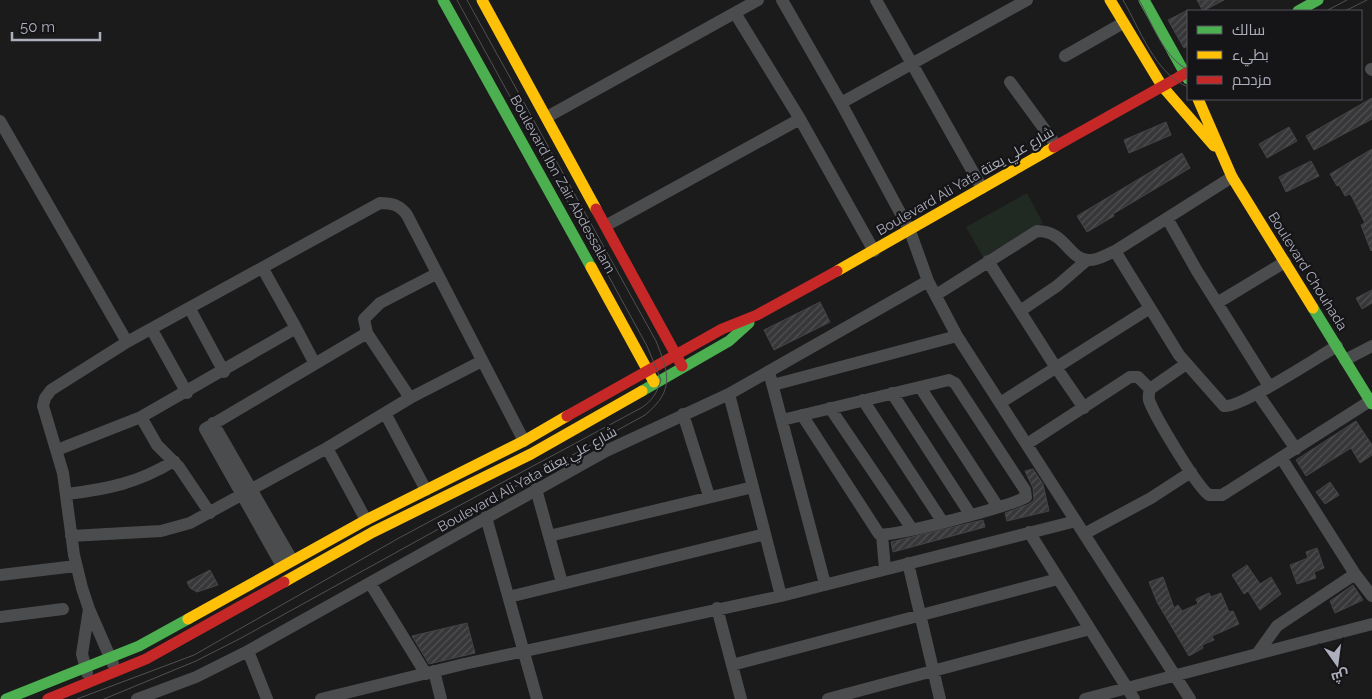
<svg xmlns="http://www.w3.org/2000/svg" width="1372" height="699" font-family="Raleway,Cairo,sans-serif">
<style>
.green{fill:#212923}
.building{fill:url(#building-hatch);stroke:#444447}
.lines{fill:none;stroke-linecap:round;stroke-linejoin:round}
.street{stroke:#4b4c4e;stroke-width:12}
.fast{stroke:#4caf50;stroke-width:11}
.slow{stroke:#ffc107;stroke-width:11}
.jam{stroke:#c62828;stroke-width:11}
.tram{stroke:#505154;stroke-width:1}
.labels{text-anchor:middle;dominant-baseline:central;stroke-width:4.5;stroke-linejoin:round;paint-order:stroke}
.street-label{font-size:14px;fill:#adafbc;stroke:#151518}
</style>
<defs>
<pattern id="building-hatch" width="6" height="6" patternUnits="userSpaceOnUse" patternTransform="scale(1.25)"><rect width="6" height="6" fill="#373739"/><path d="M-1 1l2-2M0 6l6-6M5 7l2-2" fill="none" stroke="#515154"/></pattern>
</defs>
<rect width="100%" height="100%" fill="#1b1b1b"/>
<path class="green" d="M1027,193L1043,223L983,257L966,227Z"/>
<path class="building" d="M1197,0H1224L1203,11Z
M1188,10V46L1184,48L1168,20Z
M1372,98V119L1314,150L1306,136Z
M1166,122L1171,135L1129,153L1124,140Z
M1289,127L1297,141L1267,158L1259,144Z
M1372,149V250L1371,251L1361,225L1365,223L1352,197L1350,194L1345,196L1339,185L1337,186L1330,174Z
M1182,153L1190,168L1113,214L1114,216L1087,232L1077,216Z
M1311,161L1319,176L1286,192L1279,177Z
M1372,290V303L1362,309L1356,298Z
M820,302L830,322L774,350L764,330Z
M1356,421L1372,445V455L1360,463L1351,448L1306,476L1296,460Z
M1033,469L1043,484L1049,511L1007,521L1005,513L1029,504L1034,500L1033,488L1025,471Z
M1330,482L1339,495L1325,504L1316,492Z
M983,520L985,527L893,552L891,542Z
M1317,548L1324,568L1314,572L1316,578L1297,584L1290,565L1308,558L1306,552Z
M1247,565L1260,584L1271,577L1281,594L1260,610L1248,591L1244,594L1232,575Z
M210,570L218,585L197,592L190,588L187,582Z
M1163,577L1174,608L1178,605L1182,611L1198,604L1196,599L1209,593L1211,597L1221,593L1229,612L1233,611L1239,624L1212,636L1214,640L1202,645L1203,648L1189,656L1157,602L1149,582Z
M1353,585L1363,600L1335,613L1330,601Z
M467,623L475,653L429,664L412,636Z"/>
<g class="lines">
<path class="street" d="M782,0L841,103L910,231L928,281L957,336L1190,699
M876,0L982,188
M735,13L800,119L874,251
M1065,56L1123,23
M1371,69L1372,70
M1010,82L1056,145
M841,103L1027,0
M547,117L758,0
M0,121L127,342L51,390L45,398L43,406L63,473L74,555L82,588L89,609L113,664
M1167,218L1197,271L1269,386
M607,225L800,119
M1115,251L1179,355L1224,406C1239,409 1318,357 1337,346
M988,261L1053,363L1084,408
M936,295L1037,231C1066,231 1067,258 1088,260C1097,261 1107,254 1115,251L1232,177
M1217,303L1285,262
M190,309L224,372
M1020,311L1057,286L1087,260
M296,328L315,364
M152,330L187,393
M127,342L380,203C392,203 400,205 407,215L524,441
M1345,360L1372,346
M1186,364L1150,389C1149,393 1148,396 1149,400C1154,415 1197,487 1209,495H1222L1227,492L1370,401
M769,372L825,584
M773,385L957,336
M920,387L998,507
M892,393L970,514
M729,394L781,596
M1258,394L1296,449
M410,398L367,333L364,319L380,303L436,274
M863,400L942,521
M1000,403L1150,308
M830,408L912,529
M385,413L426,490
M683,414L709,496
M141,417L157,445L179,467L210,513
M782,420L949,380L955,383L1025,490L1026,497C1010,506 892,538 879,534L802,415
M213,423L292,560
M1027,444L1130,377H1138L1150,389
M327,448L366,520
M57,450L141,417L296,328L263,269
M1282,459L1355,574L1372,596
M536,489L562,583
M67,494C108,489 138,483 174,461
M486,517L537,699
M1029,532L1134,699
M1084,534L1151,498L1191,472
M882,535L885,569
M71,536L161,531L190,523L327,448L410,398L482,361
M549,536L753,487
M908,563L940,699
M282,566L205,429L367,333
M0,575L76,566
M370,583L426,674
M509,597L765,534
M717,608L741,699
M0,617L63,609
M248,651L267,699
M1257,654L1277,626L1355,574
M732,665L1058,579
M434,671L441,699
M87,673L82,654L89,609
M137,699L196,677L248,651L606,451L729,394L928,281
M321,699L464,664L781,596L1076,521
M828,699L1090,629
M1085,699L1372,624"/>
<path class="fast" d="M443,0L591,267
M1144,0L1188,79
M1298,11L1318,0
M1313,308L1372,404
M642,391L729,341L749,323
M6,699L139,646L188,619"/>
<path class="slow" d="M482,0L596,209
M1110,0L1162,86L1214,146
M1198,99L1232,177L1313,308
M591,267L654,382
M837,271L1054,147
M284,582L373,532L531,454L642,391
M188,619L366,520L524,441L567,416"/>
<path class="jam" d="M1054,147L1188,72
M596,209L682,366
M567,416L722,329L757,315L837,271
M48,699L146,659L284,582"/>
<path class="tram" d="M1123,0C1140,29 1155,74 1188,87
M1139,0C1152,23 1164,58 1188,70
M1326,11L1347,0
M1345,11L1367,0
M77,699L194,655L399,538L641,408C652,401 657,393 661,380L647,346L457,0
M104,699L196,661L243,637L645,415C675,390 669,374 656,341L467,0"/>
</g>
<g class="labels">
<g class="street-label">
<text transform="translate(965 181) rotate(-30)">Boulevard Ali Yata شارع علي يعتة</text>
<text transform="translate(563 184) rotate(61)">Boulevard Ibn Zair Abdessalam</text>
<text transform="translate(1308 271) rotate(58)">Boulevard Chouhada</text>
<text transform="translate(527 479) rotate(-29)">Boulevard Ali Yata شارع علي يعتة</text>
</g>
</g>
<rect x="1187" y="10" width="175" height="90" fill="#151518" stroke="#52535a"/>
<rect x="1197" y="26" width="25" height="8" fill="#4caf50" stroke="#52535a"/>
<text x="1232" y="35" font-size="15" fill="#adafbc">سالك</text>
<rect x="1197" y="51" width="25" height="8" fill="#ffc107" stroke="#52535a"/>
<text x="1232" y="60" font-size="15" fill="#adafbc">بطيء</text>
<rect x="1197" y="76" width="25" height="8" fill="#c62828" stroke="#52535a"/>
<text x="1232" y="85" font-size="15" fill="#adafbc">مزدحم</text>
<g transform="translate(1337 664) rotate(166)" stroke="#151518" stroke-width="4" paint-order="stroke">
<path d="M0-4L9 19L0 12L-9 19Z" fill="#adafbc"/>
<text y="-8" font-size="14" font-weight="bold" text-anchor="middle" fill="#adafbc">ش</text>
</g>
<path d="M12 32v8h88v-8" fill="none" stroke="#adafbc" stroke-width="2.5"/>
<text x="20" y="32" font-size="15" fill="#adafbc" stroke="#151518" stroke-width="4" paint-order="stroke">50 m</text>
</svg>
